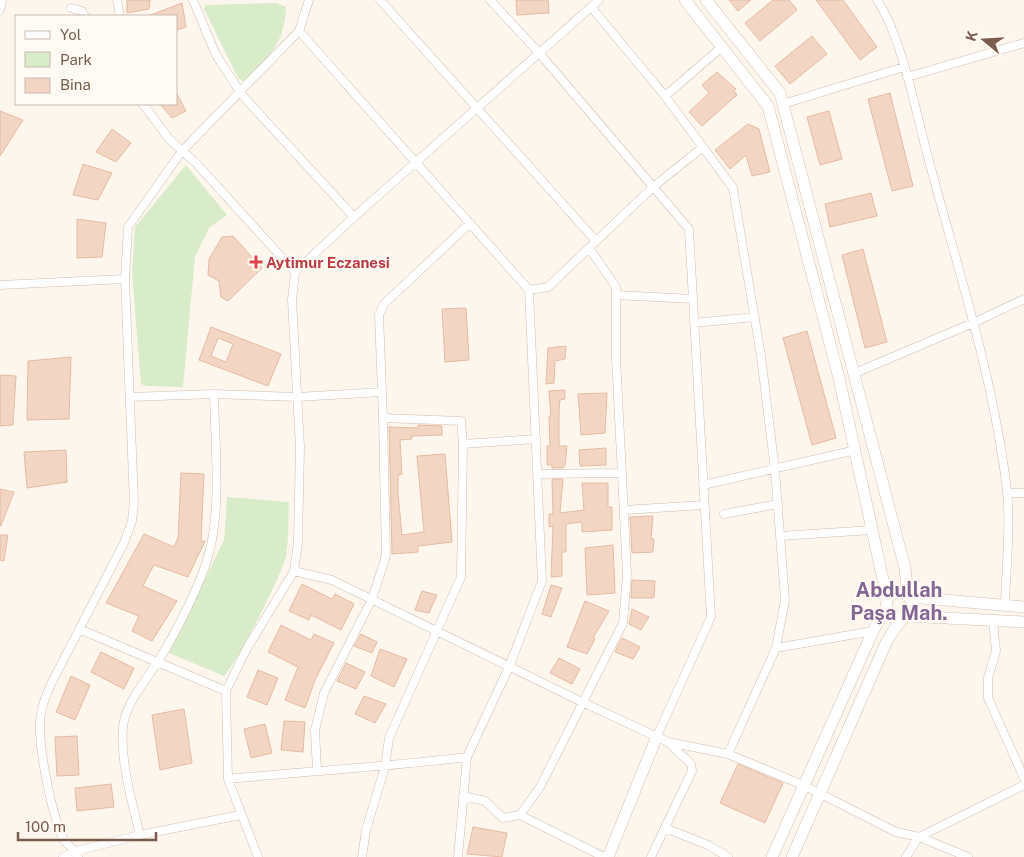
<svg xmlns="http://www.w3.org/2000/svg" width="1024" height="857" font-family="'Public Sans',sans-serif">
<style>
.green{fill:#d8ecc9}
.building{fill:#f3d5c3;stroke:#e6bba3;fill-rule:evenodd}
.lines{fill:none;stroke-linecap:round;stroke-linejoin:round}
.street-casing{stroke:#d1beb0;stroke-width:9}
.secondary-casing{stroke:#d6c0b0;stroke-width:12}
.street{stroke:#fff;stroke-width:8}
.secondary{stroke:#fff;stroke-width:11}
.health-dot{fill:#e0444e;stroke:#fffaf3;stroke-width:2}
.labels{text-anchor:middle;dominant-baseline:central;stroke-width:5;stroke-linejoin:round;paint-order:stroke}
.health-label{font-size:15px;font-weight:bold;fill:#be3a42;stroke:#fffaf3;text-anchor:start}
.district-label{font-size:20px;font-weight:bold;fill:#846695;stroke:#fffaf3}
</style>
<rect width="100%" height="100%" fill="#fdf6ec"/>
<path class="green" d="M276,3L286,7C284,46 269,56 244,82L238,78L204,9L206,5Z
M186,165L227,215L209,228L195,257L183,387L146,386L141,384L132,274L135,227Z
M227,497L289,502C288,520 289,539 286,556C282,575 237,663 224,676L169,653L224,540Z"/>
<path class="building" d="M127,0H150L149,9L127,13Z
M516,0H548L549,13L517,15Z
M729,0H751L738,11Z
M773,0H789L797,10L760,41L745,23Z
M816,0H843L877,47L860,60Z
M182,3L186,27L176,30V16H148Z
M812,36L827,54L790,84L775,66Z
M717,72L736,89L734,91L737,95L702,126L689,112L709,93L702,85Z
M176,92L186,111L172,118L160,104H176Z
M890,93L913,186L892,191L868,99Z
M0,111L23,120L0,156Z
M829,111L842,159L820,165L807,117Z
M748,124L759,129L770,172L752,176L746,155L730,169L715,150Z
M112,129L131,143L116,162L96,152Z
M83,164L112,173L98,200L73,195Z
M871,193L877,216L830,227L825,204Z
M77,219L106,223L102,257L77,258Z
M233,236L262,268L228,301L221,297L219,281L208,275L209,259L222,237Z
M863,249L887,342L865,348L842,255Z
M466,308L469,360L445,362L442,309Z
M211,327L281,354L268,386L199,360ZM218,338L233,344L226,362L211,356Z
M807,331L836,438L812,445L783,338Z
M566,346L565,359L555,361L554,383L546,384L548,348Z
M71,357L69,419L27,420L28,361Z
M0,375L16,376L13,425L0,426Z
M565,390V399L560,400L559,410V446H567L565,465L563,468H552V465H547V446H550L549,416H551L549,391Z
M607,393L605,433L581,435L578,394Z
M418,425L442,426V435L412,436V439L400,440L402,474L398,475V494L402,535L424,532L417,456L445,454L452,542L418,546V552L392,554L389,427L418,428Z
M606,448V465L580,466L579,450Z
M66,450L67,482L27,488L24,452Z
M181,473L204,474L201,541H205L188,577L154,565L149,574L143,586L177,601L152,641L132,631L139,616L106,603L144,534L174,547L178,538Z
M552,479H563L560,513L584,510L582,483H608V507H612V530L582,532V522L566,524V552H562V576L551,577L553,526L549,527V514H553Z
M0,489L14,492L1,526H0Z
M653,516L651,539H654L653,552L632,553L630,517Z
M0,535H8L4,561L0,560Z
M613,545L615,593L587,595L585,548Z
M632,580L655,581L654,598H631Z
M302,584L332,599L335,594L354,604L341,630L311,615L309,620L289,611Z
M551,585L562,588L551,617L542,614Z
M422,591L437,595L429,613L415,610Z
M585,601L609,611L593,638L595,639L587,654L567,647Z
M632,609L649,617L641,630L629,624Z
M281,625L311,640L314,634L334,643L315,680L305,708L285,700L298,667L268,652Z
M361,634L377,642L372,653L354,646Z
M622,638L640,647L633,659L615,652Z
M380,649L407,659L394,687L371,676Z
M101,652L134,668L124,689L91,672Z
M559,658L580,669L572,684L550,673Z
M346,663L365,672L356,689L337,681Z
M258,670L278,678L267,705L247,697Z
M71,676L90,685L75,720L56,712Z
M364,696L386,704L375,723L355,714Z
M184,709L192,763L160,770L152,715Z
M284,721L305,722L303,752L281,750Z
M265,724L272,753L251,758L244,729Z
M77,736L79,775L57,776L55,737Z
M738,764L783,783L765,823L720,803Z
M111,784L114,807L77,811L75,788Z
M473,827L507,833L502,857L467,854Z"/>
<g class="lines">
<defs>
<path id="street" d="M117,0L120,16
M193,0L216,55L242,95L354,217
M380,0L596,241
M490,0L540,54L689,229L711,617L657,736
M877,0C902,37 916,113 928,157C957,267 994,378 1007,491C1011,526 1006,569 1005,604
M71,8L82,11L85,16
M592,8L665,96L733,188L761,356L775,470L785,600L776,648L728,754
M0,10L2,0
M907,77L1024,43
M665,96L722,47
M143,104L169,139L196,163L295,272
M783,104L904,67
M0,285L125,279
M529,290L548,287L653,187L703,147
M616,295L693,299
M694,323L755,317
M855,373L973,323L1024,299
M130,397L214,394L297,397L382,392
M383,418L461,421L463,444L536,439
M538,474L622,473
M703,485L856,450
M1007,493H1024
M624,510L704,505
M724,514L778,504
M780,536L872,530
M294,571L332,580L582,702L668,742L728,754L805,786L896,832L919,837L1024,785
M993,621L996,651L988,678V698L1024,778
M79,629L226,691
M776,648L873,631
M317,770L315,730L324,693L372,599L386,556L383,418L379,315L384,304L469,224
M228,779C308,771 387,767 467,757L509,667L542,581L529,290L299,31L309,0
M463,796L485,801L503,818L520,815L604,857
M520,815L540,787L623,623L627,574L616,357V287L589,248
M665,828L708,845L728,857
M140,835C132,802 120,761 123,727C125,704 145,682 157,663C174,636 199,588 208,557C222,510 215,444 214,394
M63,857L76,851L140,835L240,815
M78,857C75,849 65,844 62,836C51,810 36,740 41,713C43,701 48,691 53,680L124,543L132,521L134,503L125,279L128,227L182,151L299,31
M258,857L228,779L226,691L246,650L294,571L298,542L300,447L292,300L295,272L354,217L599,0
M362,857L366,830L385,767L389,738L461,577L463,444
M458,857L467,757
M651,857L692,771L691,764L669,743
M906,857L919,837L968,857"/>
<path id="secondary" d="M685,0L768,106L839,378L887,598
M706,0L780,93L905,568L908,595
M910,597L1024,607
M907,616L1024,622
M608,857L657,736
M772,857L873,631L886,609
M792,857L886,643C891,635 895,626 902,620C904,617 908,616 911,612C917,600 906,591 895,592L887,598L886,609L892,617L903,618"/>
</defs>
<use href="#street" class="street-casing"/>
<use href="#secondary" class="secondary-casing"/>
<use href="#street" class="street"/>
<use href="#secondary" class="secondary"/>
</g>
<path class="health-dot" d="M253.5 254.5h5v5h5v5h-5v5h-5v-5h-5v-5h5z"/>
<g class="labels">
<g class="health-label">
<text x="266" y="262">Aytimur Eczanesi</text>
</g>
<g class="district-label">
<text x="899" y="590">Abdullah<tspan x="899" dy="23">Paşa Mah.</tspan></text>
</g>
</g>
<rect x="15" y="15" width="162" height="90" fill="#fffaf3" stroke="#cabbb1"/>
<rect x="25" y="31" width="25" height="8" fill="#ffffff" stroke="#cabbb1"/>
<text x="60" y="40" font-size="15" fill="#7a5c4d">Yol</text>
<rect x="25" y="52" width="25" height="15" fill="#d8ecc9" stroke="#cabbb1"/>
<text x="60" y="65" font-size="15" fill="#7a5c4d">Park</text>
<rect x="25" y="78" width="25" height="15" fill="#f3d5c3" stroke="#cabbb1"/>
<text x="60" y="90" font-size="15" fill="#7a5c4d">Bina</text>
<g transform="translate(984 40) rotate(288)" stroke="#fffaf3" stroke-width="4" paint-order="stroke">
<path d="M0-4L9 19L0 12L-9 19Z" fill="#7a5c4d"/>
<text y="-8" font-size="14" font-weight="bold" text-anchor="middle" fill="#7a5c4d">K</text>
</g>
<path d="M18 832v8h138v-8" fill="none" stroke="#7a5c4d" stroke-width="2.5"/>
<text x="25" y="832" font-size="15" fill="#7a5c4d" stroke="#fffaf3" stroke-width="4" paint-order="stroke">100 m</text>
</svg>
